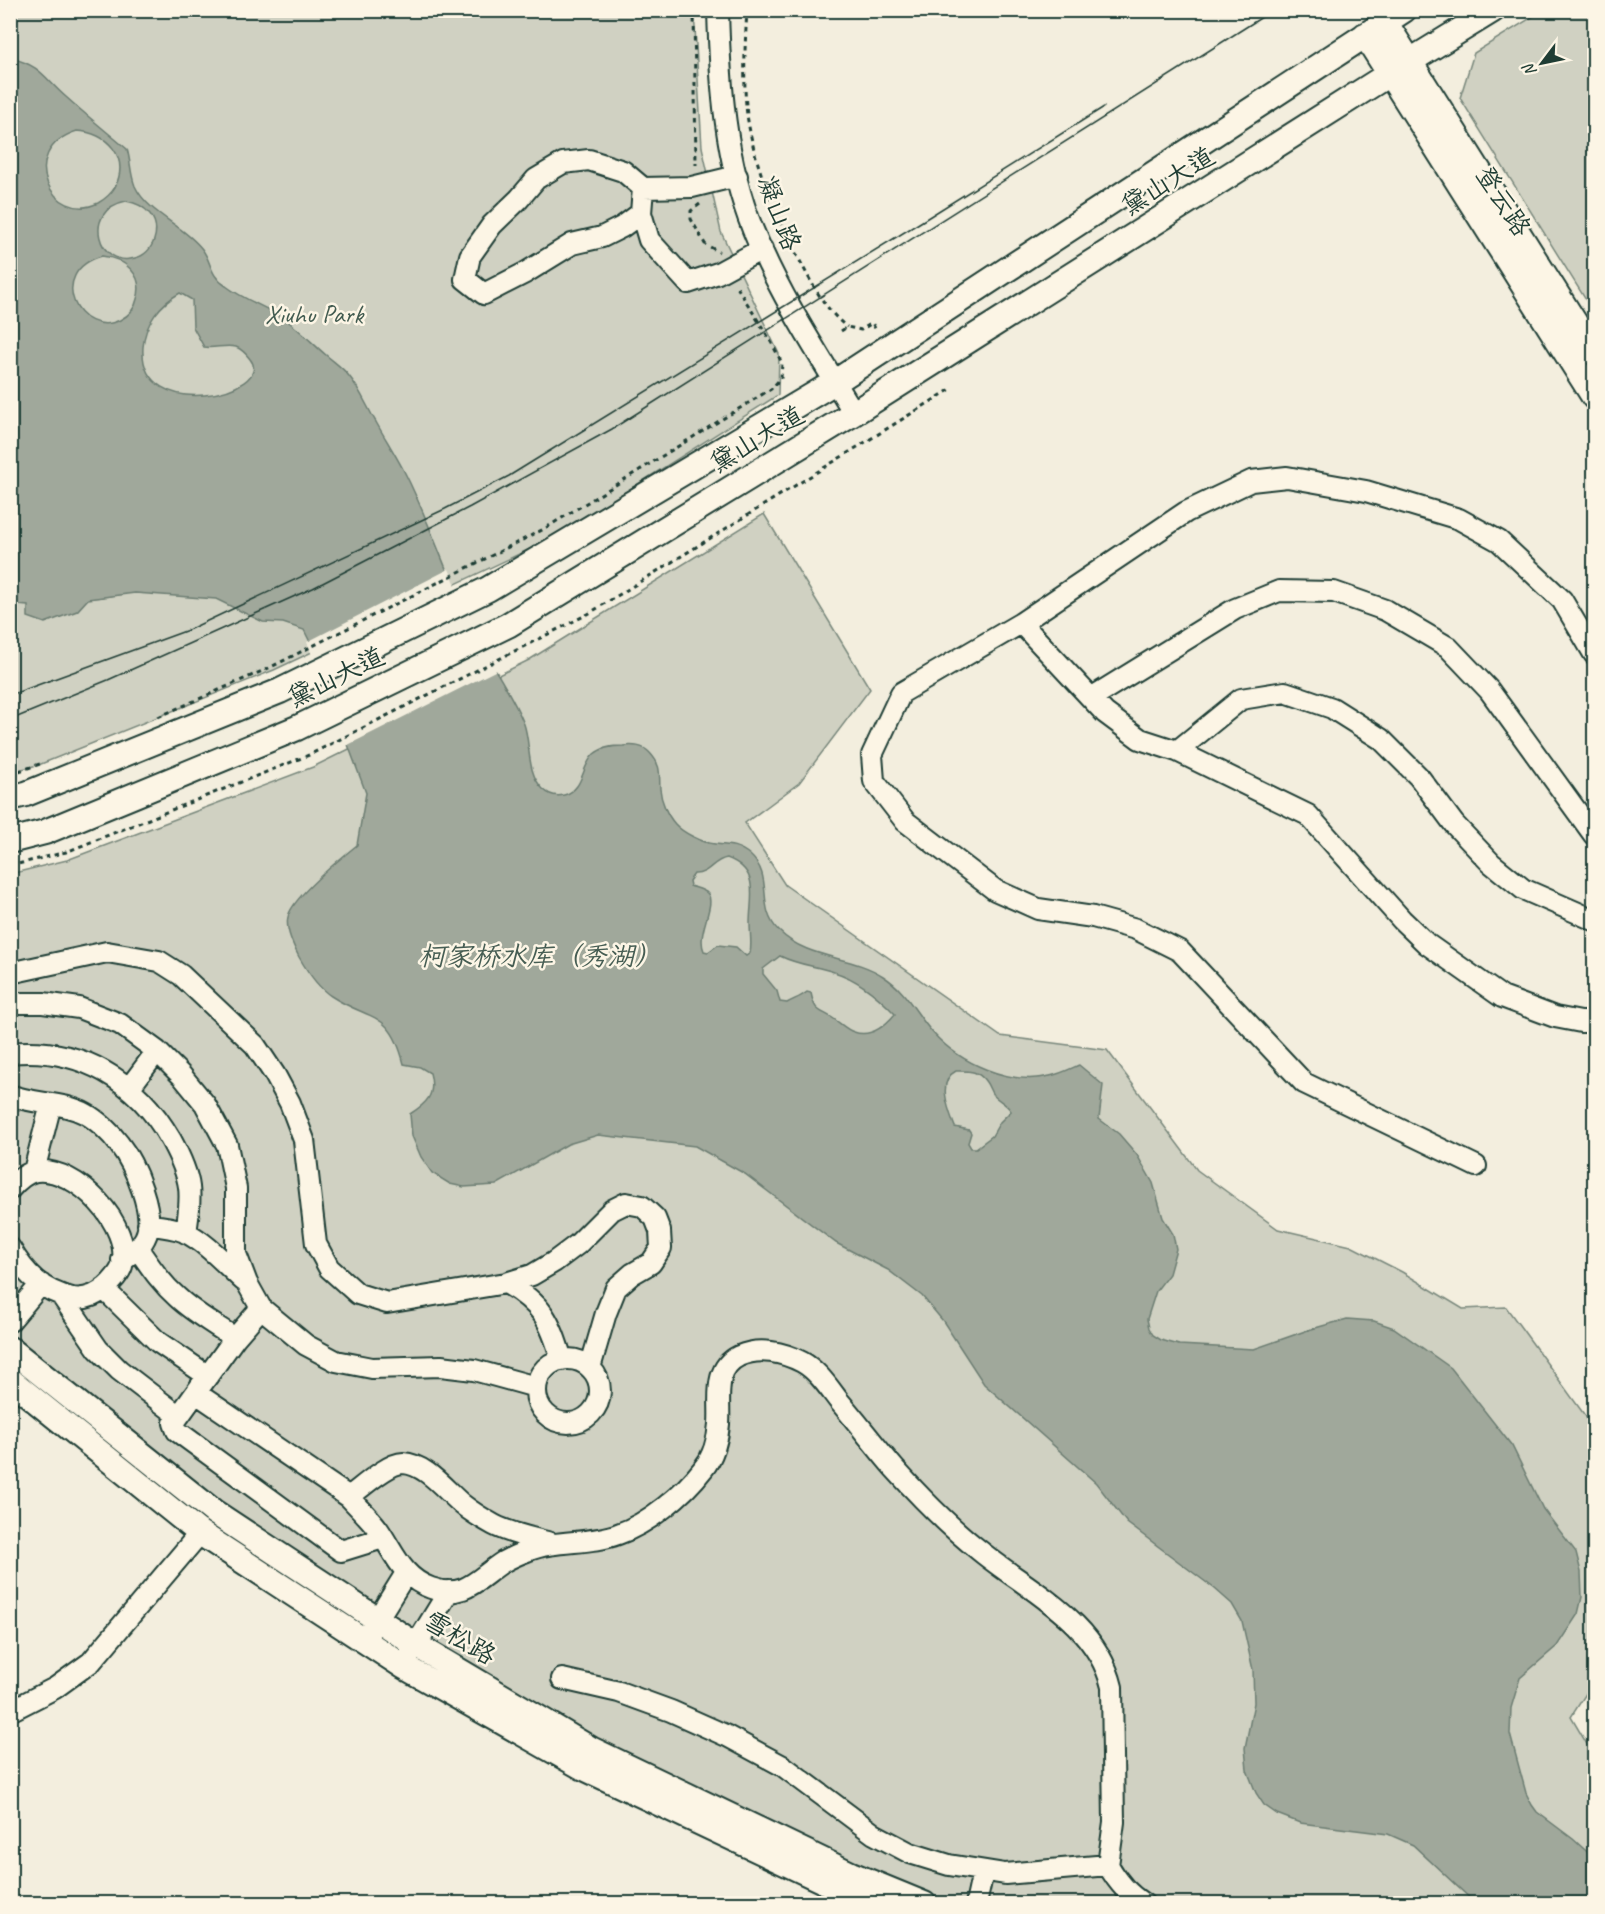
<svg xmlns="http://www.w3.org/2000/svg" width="1605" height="1914" font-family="Caveat,'LXGW WenKai TC',sans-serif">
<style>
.green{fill:#d0d1c2;stroke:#78877b;stroke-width:1.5}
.water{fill:#a0a89b;stroke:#6c7d72;stroke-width:1.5;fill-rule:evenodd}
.pier{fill:#f3eede}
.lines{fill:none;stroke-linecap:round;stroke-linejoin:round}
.minor-casing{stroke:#1f3d34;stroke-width:24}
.major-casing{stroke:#1f3d34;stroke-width:28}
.path{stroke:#1f3d34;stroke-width:3;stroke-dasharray:4.5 4.5;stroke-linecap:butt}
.minor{stroke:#fcf5e5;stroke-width:20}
.major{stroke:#fcf5e5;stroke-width:24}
.tram{stroke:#1f3d34;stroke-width:1.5}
.labels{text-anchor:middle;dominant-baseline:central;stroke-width:5;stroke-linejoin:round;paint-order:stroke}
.street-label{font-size:26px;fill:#1f3d34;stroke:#fcf5e5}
.park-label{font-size:26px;fill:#425b50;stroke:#fcf5e5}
.water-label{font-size:27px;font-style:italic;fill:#465d53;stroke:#fcf5e5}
</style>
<rect width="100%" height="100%" fill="#f3eede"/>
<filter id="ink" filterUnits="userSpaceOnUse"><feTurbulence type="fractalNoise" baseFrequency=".0167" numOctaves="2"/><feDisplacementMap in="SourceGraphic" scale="12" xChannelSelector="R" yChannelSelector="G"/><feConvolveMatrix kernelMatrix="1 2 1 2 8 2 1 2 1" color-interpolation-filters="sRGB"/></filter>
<g filter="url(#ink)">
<path class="green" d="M11,11H694L702,147L721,232L779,354L778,395L553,538L274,670L41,764L11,772Z
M1542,11H1594V313L1460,98L1474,53Z
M764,514L870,689L799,783L745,823L785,885L1000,1036L1107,1050L1197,1170L1278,1229L1351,1246L1402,1272L1463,1309L1506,1307L1594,1428V1681L1571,1717L1594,1756V1903H951L856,1865L602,1742L409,1629L216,1502L11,1335L10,874L67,860L313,767L529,660Z"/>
<path class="water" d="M11,58C42,66 44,78 66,97C86,115 107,132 127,149C131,162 130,174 135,186C148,214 184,225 202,249C212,262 209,275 226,286C244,300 267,307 286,320C300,330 313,344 326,355C334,362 343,368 349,376C360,389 367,407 376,422C386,440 397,457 406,475C429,521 445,570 466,616C482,654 509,686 524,724C531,744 526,773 543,789C549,795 556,797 564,795C584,790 581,766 594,754C602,747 612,746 623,746C633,745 643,745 650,753C662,766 659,774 660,789C661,801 667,815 675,824C683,833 703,843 715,844C729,845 738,845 750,855C775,877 755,907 779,931C808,960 851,955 883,976C908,992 915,1013 933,1033C960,1063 1010,1086 1050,1076C1060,1074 1070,1069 1079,1065L1103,1085L1099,1119L1119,1134L1137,1155L1153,1183L1163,1218L1173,1234L1176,1249L1169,1274L1156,1291L1147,1319L1149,1328L1153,1335L1161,1340L1179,1345L1254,1349L1308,1330L1347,1319L1374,1321L1394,1328L1451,1368L1512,1446L1543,1509L1576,1552L1581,1572L1582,1597L1578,1614L1557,1646L1520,1678L1511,1708L1510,1734L1526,1793L1532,1805L1537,1812L1573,1839L1594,1858V1903H1475L1413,1845L1388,1834L1300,1823L1277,1814L1264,1805L1256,1793L1247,1770L1245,1748L1254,1703L1253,1670L1242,1621L1232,1604L1215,1589L1127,1523L1096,1483L984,1384L943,1321L922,1296L888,1270L836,1243L745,1174L695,1146L598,1135L568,1144L496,1185L464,1187L450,1184L432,1173L421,1157L412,1136L410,1114C427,1103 436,1095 430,1073L420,1067L404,1064C390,1009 371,1022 331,996C317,987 307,971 299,957C294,947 285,929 288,917C292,897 341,858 357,845L366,793L309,640L304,630L283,623L263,622L216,599L135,593L88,599L77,611L45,623L28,617V606L17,605L11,608ZM77,131C107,132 130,157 115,187C111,194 105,199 98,203C53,225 15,151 77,131ZM126,201C145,204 161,219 154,240C151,249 144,256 135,258C98,269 81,210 126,201ZM102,256C124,258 145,275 137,299C135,309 128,316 120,320C79,340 45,272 102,256ZM180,293L192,300L193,327L204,347C214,349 226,344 236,347C241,349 247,355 250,359C277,392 138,426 143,347C145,323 160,304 180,293ZM727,858C761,871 750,896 750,924C750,934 752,944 750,953L746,956L736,947L718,945L708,952L704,951C696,934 716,905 708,894C704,889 695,888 690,886L689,881L694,874C708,875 713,860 727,858ZM780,956C798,965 816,966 834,972C858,979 878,996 895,1014C885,1026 871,1038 854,1032C847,1030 840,1023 834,1019C819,1009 815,1013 811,993L807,992C801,997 794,999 787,1003L780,1002L777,991L763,974V969ZM956,1071C969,1071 978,1070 986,1082C989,1086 990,1091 993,1095C999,1101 1007,1104 1011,1111L1000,1122L992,1136L976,1148H971L968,1143L971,1133L969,1130L955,1127C949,1111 936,1081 956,1071Z"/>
<path class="pier" d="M449,569L471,620L499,669L346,746L307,642Z"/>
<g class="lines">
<defs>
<path id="minor" d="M718,10C720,85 725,160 753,230C779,294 818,354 854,413
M643,188L692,187L737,176
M641,213L622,227L602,237L572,244L525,273L484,294L465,279L470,256L492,225L519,199L536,179L563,163L589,160L623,171L643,188L641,213L649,240L688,283L718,273L762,249
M1021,623L1105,713L1140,739L1177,751L1308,815L1402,920L1427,944L1502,997L1555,1017L1581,1022H1594
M1091,698L1235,609L1279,591L1334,592L1385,610L1448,647L1489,690L1594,835
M1177,751L1241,699L1285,692L1332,708L1381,739L1419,777L1454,824L1491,863L1523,889L1594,920
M10,973L107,952L159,961L181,975L255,1045L275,1075L290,1103L304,1140L316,1244L329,1268L358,1294L387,1303L506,1283L532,1275L554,1262L578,1244L612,1210L626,1203L642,1206L655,1218L660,1231L661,1248L651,1263L632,1274L616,1288L606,1313L590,1368
M10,1003H43L79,1008L120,1024L157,1051L182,1076L205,1104L227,1145L236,1188V1254L247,1283L261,1308L306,1345L336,1361L372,1368L441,1366L474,1370L536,1387
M10,1053C80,1046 137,1080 171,1140C178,1153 187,1171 189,1187C191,1202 188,1218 186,1233
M130,1087L157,1051
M10,1095C35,1105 62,1101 86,1114C97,1120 111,1133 119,1144C134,1163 157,1216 145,1238C140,1248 131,1254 122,1260
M1476,1166L1304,1083L1180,951L1136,929L1093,917L1038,909L995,890L905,821L874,781L872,755L901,693L1021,623L1186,512L1251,481L1287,477L1366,491L1459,519L1499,541L1562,600L1594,654
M34,1171L51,1104
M10,1189C17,1181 25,1173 36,1171C76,1166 133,1226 122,1266C120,1273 111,1283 106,1287C96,1296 85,1300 72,1298C42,1291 25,1274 10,1248
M148,1225C160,1226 173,1227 185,1232C207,1243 226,1265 244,1281
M138,1249C150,1266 161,1283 177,1297C194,1313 215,1325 235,1338
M506,1283C543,1304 550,1321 562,1360
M104,1289L158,1342L208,1376
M61,1295L98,1349L119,1370L179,1416
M261,1308L235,1338L174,1423L177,1431L341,1551L383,1538
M10,1321L41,1284
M536 1391a32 32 0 1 1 64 0a32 32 0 1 1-64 0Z
M196,1393L349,1497C359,1508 369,1517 378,1529C394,1552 402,1578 431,1588C465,1600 478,1578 503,1562C510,1558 519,1554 527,1551C556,1539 590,1545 618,1534C648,1524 684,1494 703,1469C713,1457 718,1439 719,1424C721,1400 712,1369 739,1356C759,1347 783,1352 802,1362C817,1370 829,1388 839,1401C858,1423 875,1446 894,1468C921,1498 948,1526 980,1551C1029,1591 1096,1621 1112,1687L1114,1822L1108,1865C1117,1881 1127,1894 1144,1904
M349,1497C361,1488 388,1463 403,1463C426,1464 446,1491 463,1505C472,1512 483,1519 494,1525C511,1534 532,1538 551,1543
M370,1631L406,1573
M403,1666L449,1591
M562,1679L619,1692L671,1711L727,1736L783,1766L874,1834L910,1853L949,1865L1005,1874L1108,1865
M10,1711L55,1688L91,1662L200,1533
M976,1904L983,1872"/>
<path id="major" d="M1385,22L1594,353
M1365,35L1594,397
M10,798L26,794L280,691L488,589L835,382L1404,10
M10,841L45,832L297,728L508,625L854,413L1389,74L1493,10
M10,1349L214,1512L416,1645L591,1749L851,1874L924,1904
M10,1380L200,1533L403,1666L582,1767L872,1904"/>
</defs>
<use href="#minor" class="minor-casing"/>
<use href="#major" class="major-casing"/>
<path class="path" d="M694,10L696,165
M747,10C745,45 743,81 747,115C755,168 775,215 800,261C812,284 826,311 847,327
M700,204L691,211V219L705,244L719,252
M841,331L847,327L861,330L872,323L876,330
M158,717L269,668L544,529L771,389L781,378L782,363L769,338L735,284
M10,774L43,763
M10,866L66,852L309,755L588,614L951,389"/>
<use href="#minor" class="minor"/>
<use href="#major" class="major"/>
<path class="tram" d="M10,695L188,630L445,509L509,476L924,220L1104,107
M10,720L108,680L313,588L470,507L612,429L1273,10"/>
</g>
</g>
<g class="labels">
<g class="street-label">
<text transform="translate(1168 181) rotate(-32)">黛山大道</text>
<text transform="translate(1503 201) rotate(57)">登云路</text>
<text transform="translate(779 213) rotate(69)">凝山路</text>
<text transform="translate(757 439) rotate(-31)">黛山大道</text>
<text transform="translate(336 677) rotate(-26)">黛山大道</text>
<text transform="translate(460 1638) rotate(31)">雪松路</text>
</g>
<g class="park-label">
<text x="314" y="314">Xiuhu Park</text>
</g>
<g class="water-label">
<text x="540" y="956">柯家桥水库（秀湖）</text>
</g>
</g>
<rect width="1605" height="1914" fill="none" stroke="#fcf5e5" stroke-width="36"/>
<rect x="18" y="18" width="1569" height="1878" fill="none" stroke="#1f3d34" stroke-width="2" filter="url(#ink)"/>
<g transform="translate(1542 63) rotate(238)" stroke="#fcf5e5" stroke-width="4.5" paint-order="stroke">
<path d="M0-4.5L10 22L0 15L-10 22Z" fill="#1f3d34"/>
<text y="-9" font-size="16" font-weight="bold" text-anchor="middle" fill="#1f3d34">N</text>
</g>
</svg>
